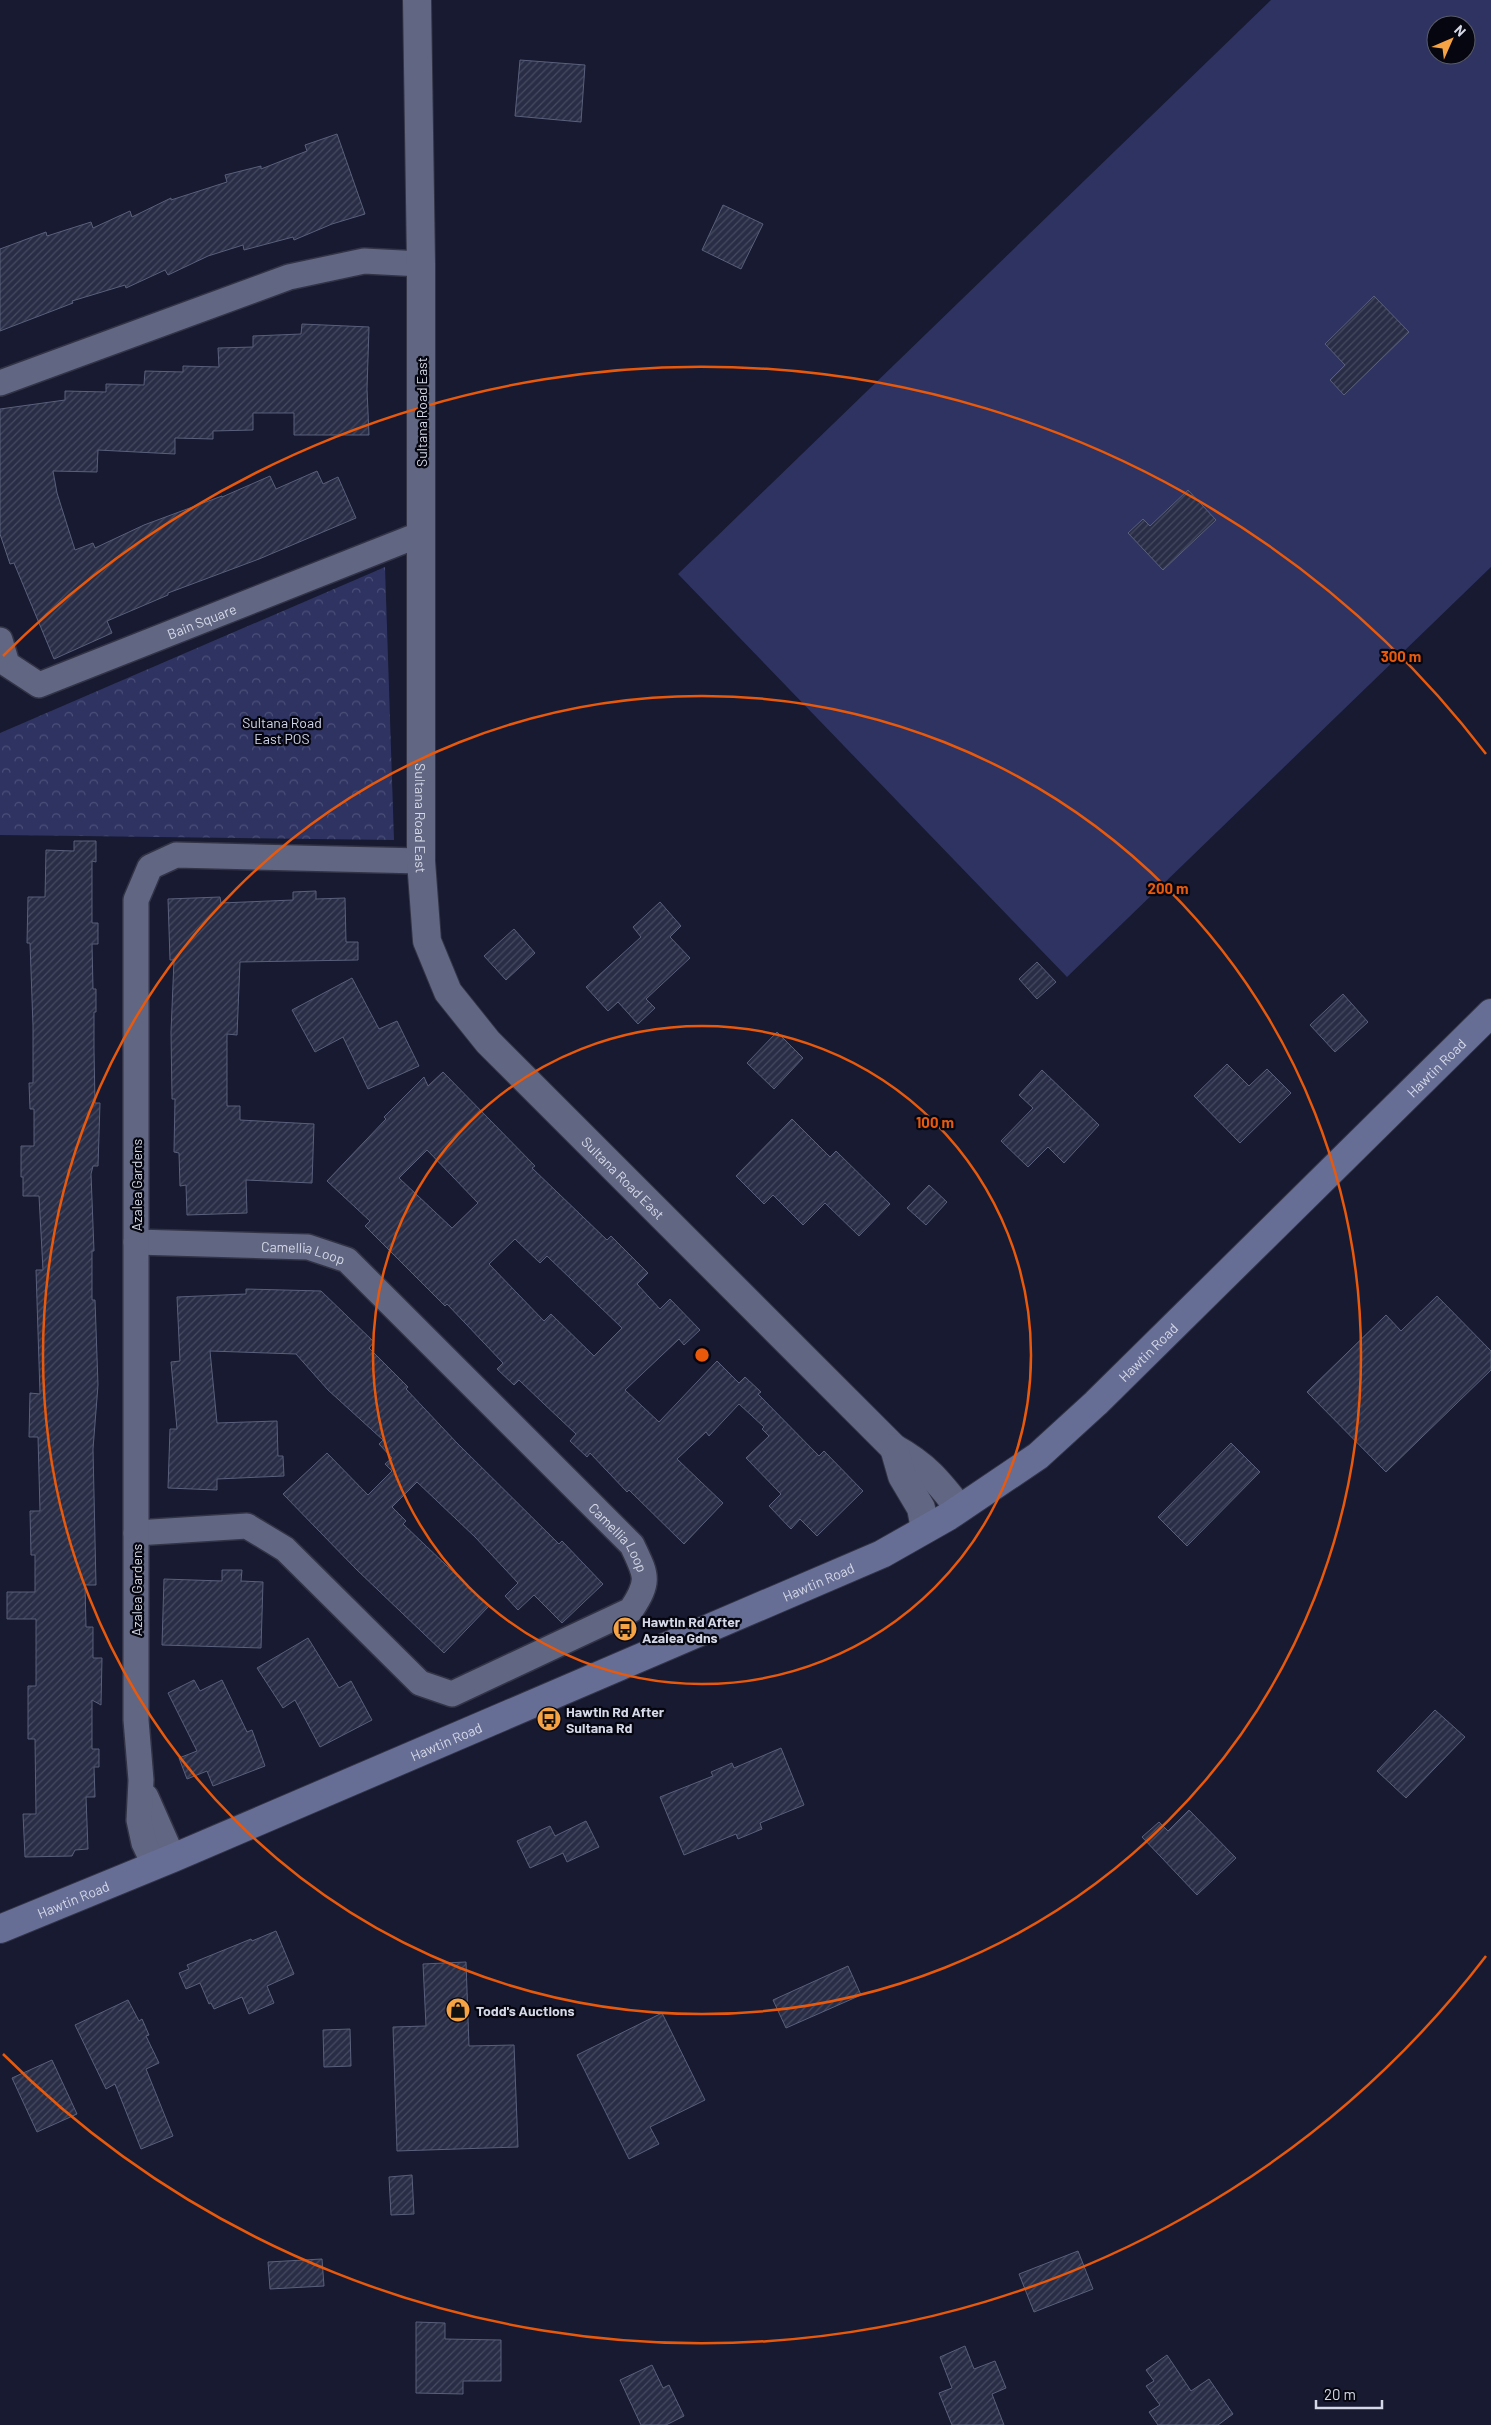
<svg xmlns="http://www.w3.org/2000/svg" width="1491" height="2425" font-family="Barlow,sans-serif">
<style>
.grass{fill:#2e3362;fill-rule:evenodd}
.park{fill:url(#park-crowns)}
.building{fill:url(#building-hatch);stroke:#5a607b;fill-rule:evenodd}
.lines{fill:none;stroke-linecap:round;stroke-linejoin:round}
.minor-casing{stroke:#323346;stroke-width:28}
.tertiary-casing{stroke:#323346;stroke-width:30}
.secondary-casing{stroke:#323346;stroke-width:30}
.minor{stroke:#616682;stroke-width:25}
.tertiary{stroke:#616682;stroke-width:28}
.secondary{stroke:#676e96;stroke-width:28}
.ring{fill:none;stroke:#e8590c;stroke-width:2.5}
.labels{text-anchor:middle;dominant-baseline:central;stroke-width:4.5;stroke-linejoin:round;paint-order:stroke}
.street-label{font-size:14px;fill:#d4d8e7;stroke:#05060f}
.park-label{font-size:14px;fill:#d4d9ee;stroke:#05060f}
.poi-label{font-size:14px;font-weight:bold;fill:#d4d8e7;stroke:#05060f;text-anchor:start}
.centre{fill:#e8590c;stroke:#05060f;stroke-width:2.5}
.ring-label{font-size:15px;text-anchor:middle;font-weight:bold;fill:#e8590c;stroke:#05060f;stroke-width:4.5;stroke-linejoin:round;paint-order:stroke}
</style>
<defs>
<pattern id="park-crowns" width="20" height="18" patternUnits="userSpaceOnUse" patternTransform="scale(1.25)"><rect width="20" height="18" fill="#2e3362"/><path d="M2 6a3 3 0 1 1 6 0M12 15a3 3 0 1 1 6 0" fill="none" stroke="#4b5078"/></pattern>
<pattern id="building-hatch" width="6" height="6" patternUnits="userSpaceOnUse" patternTransform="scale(1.25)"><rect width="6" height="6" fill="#292d46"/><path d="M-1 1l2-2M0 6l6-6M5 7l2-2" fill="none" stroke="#474b61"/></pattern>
</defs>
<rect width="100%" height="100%" fill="#171a30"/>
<path class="grass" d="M1271,0H1491V567L1067,977L678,574ZM1436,25H1466V55H1436Z"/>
<path class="park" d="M385,567L394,840L0,835V733Z"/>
<path class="building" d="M520,60L585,65L581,122L515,116Z
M337,134L365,214L332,224L294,240L293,237L244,250L243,245L208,256L168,275L165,270L126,288L125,285L72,301L73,303L0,331V249L46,232L47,236L91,222L93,228L130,211L132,217L171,198V200L227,182L225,175L261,166V169L307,151L305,145Z
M723,205L763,224L741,269L702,250Z
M1374,296L1409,332L1344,395L1330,380L1345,365L1325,344Z
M302,324L369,327L367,389L369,435H294V413H253V430L213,431V439L175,438V454L98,450L97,472L53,471L57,493L75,550L93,543L95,548L144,525L222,496V497L270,476L276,489L317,471L323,484L338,477L356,518L259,559L168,593V595L107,621L112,633L54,659L14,563L10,564L0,534V409L65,400V391L106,392V384L144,385L145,371L183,372V366L219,367L218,348L253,347V336L301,334Z
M1188,490L1216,520L1163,570L1128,533L1143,519L1150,526Z
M74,841H96V862L92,861V923H98V944H92L93,989H96V1012H94V1050L95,1103H100L98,1166H93L91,1174L94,1251H92V1300H95L98,1385L93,1449L96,1585H85L86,1627H93V1658H102L101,1705L92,1700V1749H99V1767H94L95,1797H86L88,1849L75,1850L72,1856L25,1857L23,1814H36L35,1739H28V1686H36V1619H7V1592H35V1555H31L30,1511H40L38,1437H29L30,1393L40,1394L36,1270H43L39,1196H23V1177H21V1146H34V1109H30L29,1083H33V1026L30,943H27L28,897H45L46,850L74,851Z
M316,891V899L345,898L346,942H358V960L240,962L237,1035L227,1034V1106H240V1120L314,1124L312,1183L246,1180L247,1213L187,1215L186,1185L180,1186L179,1153L174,1152L175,1099H172L171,1032L174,960H170L168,899L220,897L221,903L293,900V892Z
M660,902L681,926L670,937L690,958L646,999L655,1008L638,1024L618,1002L608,1011L586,987L641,937L633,927Z
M514,929L535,953L506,980L484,956Z
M1037,962L1056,982L1037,999L1019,979Z
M352,978L379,1029L397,1021L419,1066L368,1089L343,1037L315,1052L292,1010Z
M1343,994L1368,1022L1335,1052L1310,1025Z
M777,1032L803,1058L774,1089L747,1063Z
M1227,1064L1249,1086L1267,1069L1291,1093L1240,1143L1194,1096Z
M1042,1070L1099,1125L1064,1163L1048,1147L1028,1167L1001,1141L1033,1108L1019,1095Z
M443,1072L535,1166L532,1168L607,1240L611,1236L648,1273L637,1284L660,1309L670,1299L700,1330L684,1345L679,1339L625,1390L659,1422L717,1361L739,1383L745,1377L761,1392L758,1394L819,1456L824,1451L863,1491L817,1536L800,1519L791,1529L769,1506L781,1494L746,1458L769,1436L762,1429L764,1427L739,1404L709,1436L706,1432L677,1459L723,1503L684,1544L629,1490L627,1492L590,1453L587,1457L570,1441L576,1434L543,1403L519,1380L514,1385L497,1369L503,1363L447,1304L445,1306L365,1226L370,1221L327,1181L386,1119L384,1117L424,1077L428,1086ZM427,1150L478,1203L452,1228L399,1178ZM515,1239L540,1263L547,1256L622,1328L594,1356L551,1314L544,1321L489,1264Z
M792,1119L830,1157L836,1151L890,1204L859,1236L825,1203L803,1225L773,1195L764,1204L736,1176Z
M929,1185L947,1202L926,1225L907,1208Z
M246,1289L321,1291L374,1342L369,1348L408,1387L406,1389L457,1443L559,1544L562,1541L603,1584L562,1623L534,1595L518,1610L505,1596L518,1583L475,1537L417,1482L392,1507L406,1521L403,1524L489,1606L444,1653L357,1570L283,1494L327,1453L368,1495L392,1471L385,1464L392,1458L379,1444L383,1440L328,1390L296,1354L210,1351L217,1423L277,1421L278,1456H283L284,1476L217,1479V1490L168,1488L170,1429H177L171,1362L180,1361L177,1297L246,1294Z
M1437,1296L1491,1351V1370L1386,1472L1307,1392L1386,1315L1401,1331Z
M1231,1443L1260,1472L1187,1546L1158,1517Z
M222,1570H242L241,1581L263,1582L261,1648L162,1645L164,1579L222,1581Z
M308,1638L339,1688L351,1681L372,1720L320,1747L295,1700L283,1708L257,1668Z
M194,1680L200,1691L222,1680L247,1732L252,1730L265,1766L213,1786L207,1771L187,1779L179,1758L197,1751L168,1693Z
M1435,1710L1465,1737L1406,1798L1377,1771Z
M781,1748L804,1805L760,1823L762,1829L738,1839L736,1834L684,1855L660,1797L713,1776L711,1772L732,1763L734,1768Z
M1189,1810L1236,1858L1197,1895L1142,1837L1159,1822L1168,1831Z
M586,1821L599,1847L567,1862L563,1853L530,1868L517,1841L550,1826L555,1836Z
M276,1931L294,1974L267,1986L274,2003L249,2014L242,1997L214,2009L211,2003L209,2004L200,1983L186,1989L179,1973L189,1969L187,1965L251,1939L252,1941Z
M466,1962L469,2046L514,2045L518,2147L397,2151L393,2027L426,2026L423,1964Z
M848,1966L861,1995L786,2028L773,2000Z
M128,2000L139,2021L142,2019L149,2035L146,2036L159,2063L146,2069L173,2136L141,2149L115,2084L106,2089L75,2025Z
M662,2013L705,2100L650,2127L659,2144L629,2159L577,2055Z
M350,2029L351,2066L324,2067L323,2030Z
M52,2060L77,2114L37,2132L12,2078Z
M412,2175L414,2214L391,2215L389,2177Z
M1078,2251L1093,2289L1034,2312L1019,2274Z
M322,2259L324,2286L270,2289L268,2262Z
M416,2322L445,2323V2339L501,2340V2381H463V2394L416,2393Z
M965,2346L974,2369L995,2361L1006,2388L992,2394L1004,2425H952L939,2393L952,2388L940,2357Z
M1167,2355L1191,2391L1209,2379L1233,2414L1218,2425H1158L1149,2412L1160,2405L1146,2386L1154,2381L1146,2370Z
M652,2365L663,2388L669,2385L684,2416L666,2425H641L620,2380Z"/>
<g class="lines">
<defs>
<g id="minor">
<path d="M0,383L289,277L364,261L421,264"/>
<path id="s1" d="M0,640L7,664L39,685L421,534"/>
<path id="s2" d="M136,1242L308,1247L347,1260L632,1545C646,1575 651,1580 631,1610L452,1694L420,1683L285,1549L247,1526L136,1533"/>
<path d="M146,1797L173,1858"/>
<path d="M154,1864L144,1843L139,1820L141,1780L136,1720V900L150,867L176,855L421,861"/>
</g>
<g id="tertiary">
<path id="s3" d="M417,0L421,264V861L427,941L448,992L488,1042L894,1448C925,1465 938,1481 959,1508"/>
<path d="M894,1448L902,1476L921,1508L925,1529"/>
</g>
<g id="secondary">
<path id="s4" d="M0,1929L173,1858L882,1554L949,1516L1038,1456L1096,1403L1491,1013"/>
</g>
</defs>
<use href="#minor" class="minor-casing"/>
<use href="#tertiary" class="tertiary-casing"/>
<use href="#secondary" class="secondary-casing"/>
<use href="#minor" class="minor"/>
<use href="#tertiary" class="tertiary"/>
<use href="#secondary" class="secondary"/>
</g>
<g class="ring">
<circle cx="702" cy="1355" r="329"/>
<circle cx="702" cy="1355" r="659"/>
<path d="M1486 1956A988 988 0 0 1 3 2054M3 656A988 988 0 0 1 1486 754"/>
</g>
<defs>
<symbol id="bus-disc" viewBox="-11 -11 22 22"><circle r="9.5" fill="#f5a345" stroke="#05060f"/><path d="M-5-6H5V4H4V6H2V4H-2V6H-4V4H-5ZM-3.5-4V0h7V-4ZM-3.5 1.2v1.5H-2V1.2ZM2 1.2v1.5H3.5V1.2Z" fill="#111"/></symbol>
<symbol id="shop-disc" viewBox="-11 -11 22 22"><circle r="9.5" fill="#f5a345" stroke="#05060f"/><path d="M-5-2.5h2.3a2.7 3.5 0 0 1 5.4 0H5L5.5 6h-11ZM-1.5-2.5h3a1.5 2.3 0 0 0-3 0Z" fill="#111"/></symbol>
</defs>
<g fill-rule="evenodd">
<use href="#bus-disc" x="611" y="1615" width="28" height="28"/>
<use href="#bus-disc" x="535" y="1705" width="28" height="28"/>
<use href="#shop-disc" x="444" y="1996" width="28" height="28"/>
</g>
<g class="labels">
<g class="street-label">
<text transform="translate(421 412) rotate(-90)">Sultana Road East</text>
<text stroke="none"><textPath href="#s1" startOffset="238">Bain Square</textPath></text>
<text stroke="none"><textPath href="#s3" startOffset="818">Sultana Road East</textPath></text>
<text stroke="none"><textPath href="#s4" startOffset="1699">Hawtin Road</textPath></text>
<text stroke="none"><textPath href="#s3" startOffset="1252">Sultana Road East</textPath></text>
<text transform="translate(136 1185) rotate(-90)">Azalea Gardens</text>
<text stroke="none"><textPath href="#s2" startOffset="168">Camellia Loop</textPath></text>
<text stroke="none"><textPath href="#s4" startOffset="1294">Hawtin Road</textPath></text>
<text stroke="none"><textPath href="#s2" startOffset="602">Camellia Loop</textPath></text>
<text stroke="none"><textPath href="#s4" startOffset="889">Hawtin Road</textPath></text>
<text transform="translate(136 1590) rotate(-90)">Azalea Gardens</text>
<text stroke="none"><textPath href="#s4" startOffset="484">Hawtin Road</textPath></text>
<text stroke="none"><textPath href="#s4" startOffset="79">Hawtin Road</textPath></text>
</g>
<g class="park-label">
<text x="282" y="722">Sultana Road<tspan x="282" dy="16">East POS</tspan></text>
</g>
<g class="poi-label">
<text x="642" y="1621">Hawtin Rd After<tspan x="642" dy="16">Azalea Gdns</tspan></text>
<text x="566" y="1711">Hawtin Rd After<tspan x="566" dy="16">Sultana Rd</tspan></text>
<text x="476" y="2010">Todd's Auctions</text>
</g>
</g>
<circle cx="702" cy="1355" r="8" class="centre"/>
<g class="ring-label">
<text x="1401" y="662">300 m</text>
<text x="1168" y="894">200 m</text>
<text x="935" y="1128">100 m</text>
</g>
<g transform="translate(1451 40) rotate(45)"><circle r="24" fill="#05060f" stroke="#585a65"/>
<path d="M0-4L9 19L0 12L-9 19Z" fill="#f5a345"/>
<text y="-8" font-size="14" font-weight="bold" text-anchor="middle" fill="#d4d8e7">N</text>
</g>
<path d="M1316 2400v8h66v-8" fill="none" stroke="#d4d8e7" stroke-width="2.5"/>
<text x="1324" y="2400" font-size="15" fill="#d4d8e7" stroke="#05060f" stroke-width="4" paint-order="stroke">20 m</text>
</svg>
